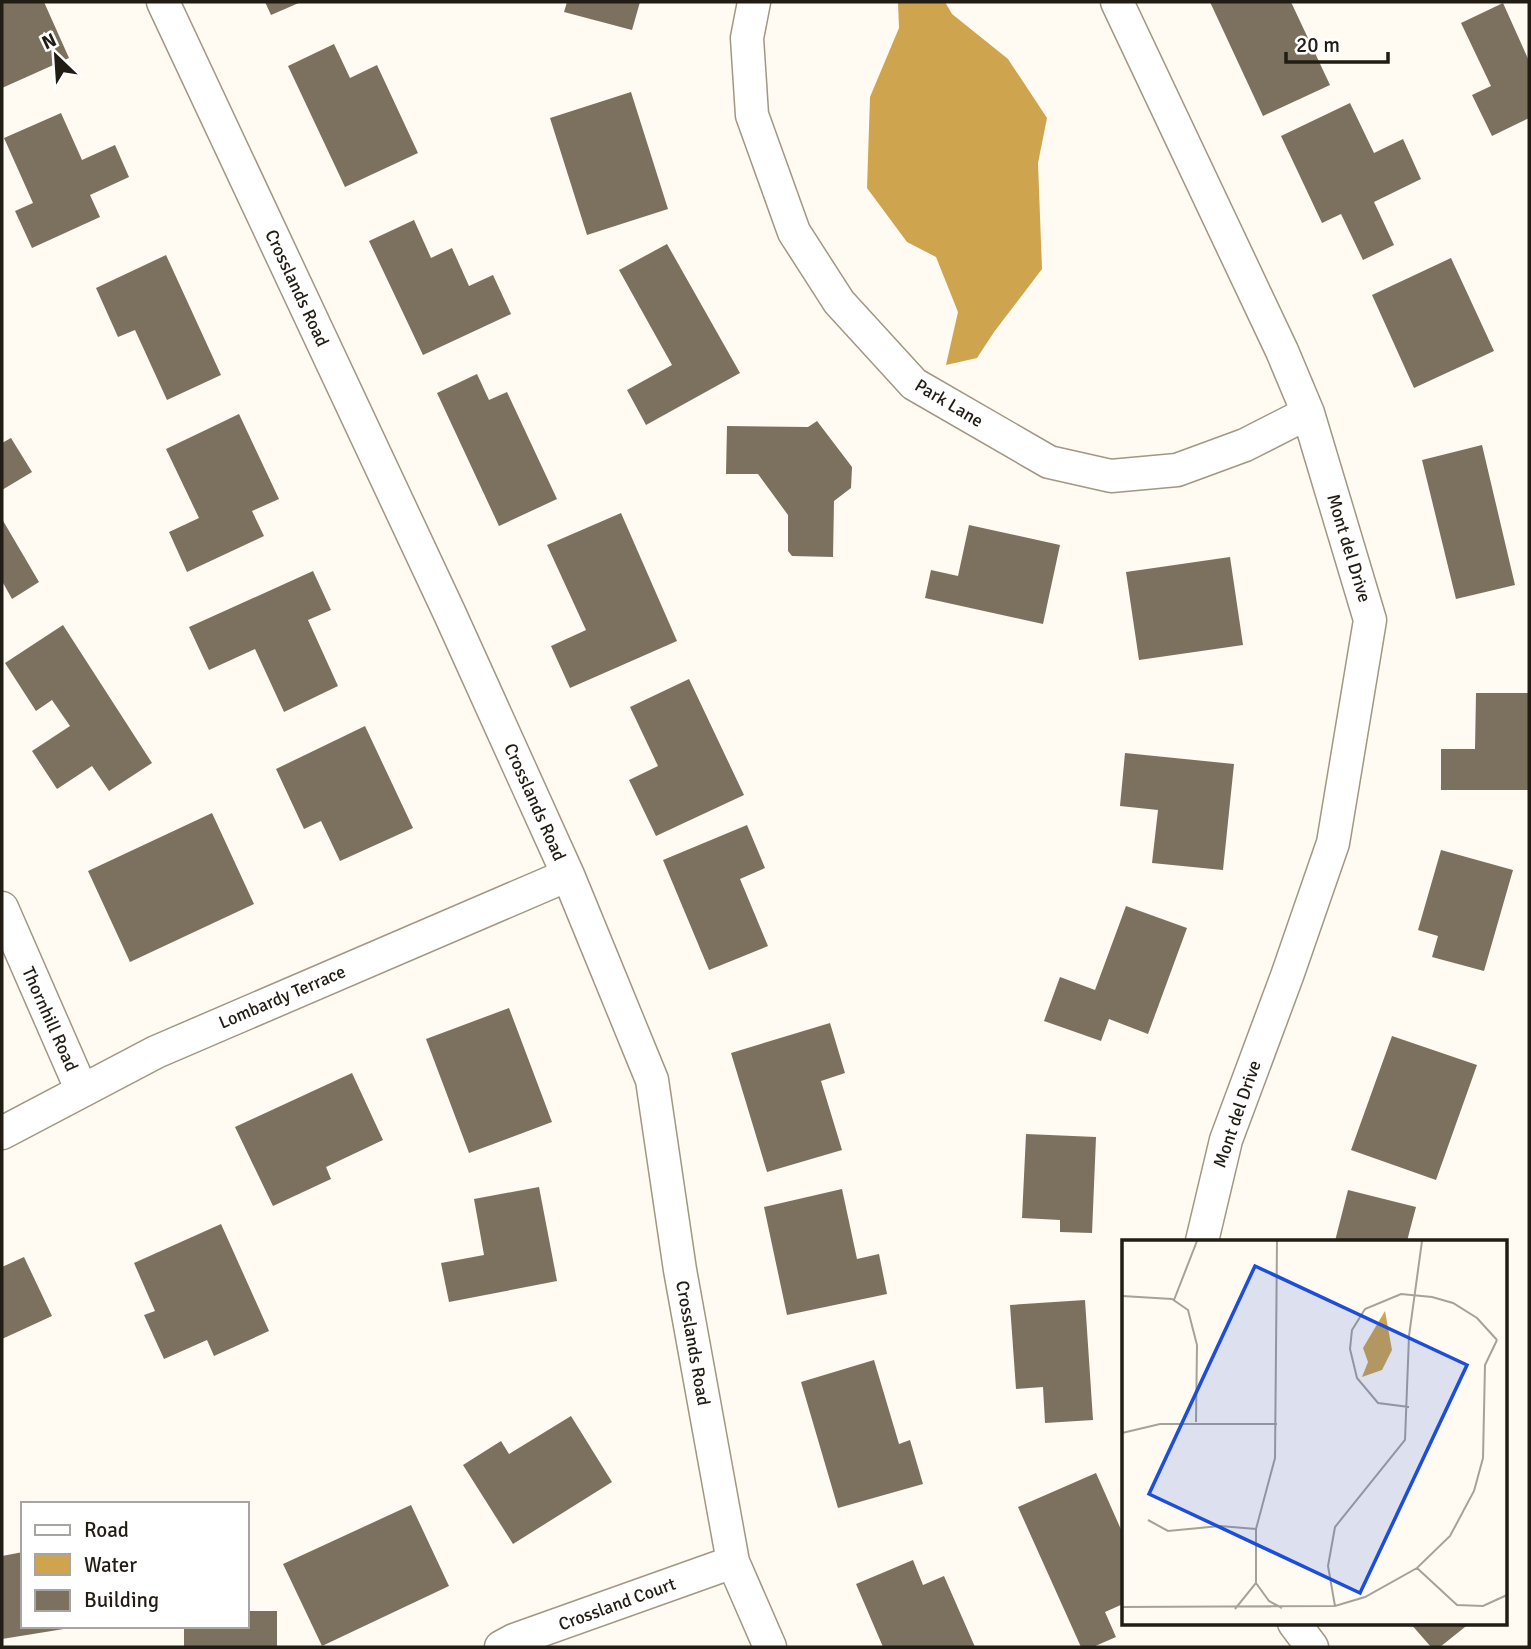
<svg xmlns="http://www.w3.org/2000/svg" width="1531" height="1649" font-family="Signika,sans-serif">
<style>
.water{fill:#cea44e}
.building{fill:#7c715e}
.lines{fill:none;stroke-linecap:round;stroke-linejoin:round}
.minor-casing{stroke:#a19783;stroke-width:35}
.minor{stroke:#fff;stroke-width:32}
.labels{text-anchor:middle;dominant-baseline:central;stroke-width:6;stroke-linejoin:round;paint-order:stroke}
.street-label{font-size:18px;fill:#211d15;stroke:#fff}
.inset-road{fill:none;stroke:#a6a29a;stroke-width:2}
.view{fill:#1d4ed8;fill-opacity:0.15;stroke:#1d4ed8;stroke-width:3.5}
.inset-edge{fill:none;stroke:#211d15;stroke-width:3.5}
</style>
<rect width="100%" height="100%" fill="#fffaf2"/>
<path class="water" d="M898,2H945L952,14L1008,59L1047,118L1038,163L1042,269L994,332L977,358L946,365L958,312L936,257L907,242L867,188L870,97L899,28Z"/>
<path class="building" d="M2,2H44L69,58L2,88Z
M265,2H301L271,15Z
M567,2H640L632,30L564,12Z
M1210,2H1291L1330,85L1263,116Z
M1503,3L1529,61V118L1492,136L1472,95L1491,86L1461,23Z
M334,44L350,78L377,65L418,153L345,187L288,66Z
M631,92L668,209L587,235L550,118Z
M1350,103L1374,153L1403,139L1421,179L1374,202L1394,245L1363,260L1341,214L1322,223L1281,136Z
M61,113L82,160L115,145L129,177L90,195L100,217L32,248L15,211L33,203L4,138Z
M414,220L431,258L452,248L469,286L493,275L511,314L423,355L369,241Z
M667,244L740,373L646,425L627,390L672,365L619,270Z
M166,255L221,375L167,400L135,330L118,337L96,288Z
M1451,258L1494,351L1414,388L1372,295Z
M477,374L489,400L507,392L557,499L499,526L437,393Z
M239,414L279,499L252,511L264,536L187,572L169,532L199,518L166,449Z
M817,421L852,467L851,488L834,501L833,557L792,556L788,551V515L758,474H726L727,426L808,427Z
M11,438L32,472L2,490V443Z
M1482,445L1515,585L1456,599L1422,460Z
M621,513L677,641L570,688L551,646L586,630L547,545Z
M2,519L39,582L12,599L2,581Z
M969,525L1060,545L1043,624L925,598L931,570L958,576Z
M1230,557L1243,645L1139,660L1126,572Z
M313,571L331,610L308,620L338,686L284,712L255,649L209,670L189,627Z
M63,625L152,763L109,791L92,766L57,789L32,751L70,726L52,700L36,711L5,663Z
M689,679L744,795L656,836L629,780L658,766L630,707Z
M1476,693H1529V790H1441V749H1475Z
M365,726L413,828L340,861L321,821L304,829L276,769Z
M1125,753L1234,764L1223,870L1152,863L1158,810L1120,806Z
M212,813L254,904L130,962L88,871Z
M747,825L765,868L740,879L768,946L709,970L663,860Z
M1441,850L1513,870L1484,971L1432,957L1438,936L1418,930Z
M1126,906L1187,928L1148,1034L1109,1019L1101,1041L1044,1021L1060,977L1095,990Z
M509,1008L552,1122L469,1153L426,1039Z
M830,1023L845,1073L821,1081L842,1150L767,1172L731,1053Z
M1392,1036L1477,1065L1436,1180L1351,1150Z
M352,1073L383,1140L326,1167L331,1179L273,1206L235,1127Z
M1026,1134L1096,1137L1092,1233L1060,1232V1220L1022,1218Z
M539,1187L557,1281L449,1302L441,1263L484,1255L474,1199Z
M842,1189L857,1259L879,1254L887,1294L787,1315L764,1207Z
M1348,1190L1416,1207L1407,1241H1335Z
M221,1224L269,1331L214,1356L207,1340L164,1359L144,1315L155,1311L134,1263Z
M24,1257L52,1316L2,1339V1267Z
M1085,1300L1093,1420L1045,1423L1043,1387L1016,1389L1010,1305Z
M874,1360L899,1444L910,1440L923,1484L838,1508L801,1382Z
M571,1416L612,1482L513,1544L463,1465L501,1441L509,1454Z
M1096,1473L1123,1534V1604L1105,1612L1116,1637L1093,1647H1081L1018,1507Z
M411,1505L449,1586L322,1646L283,1564Z
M23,1552V1626H70V1628L2,1639V1556Z
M913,1560L923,1585L944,1576L975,1647H883L856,1584Z
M247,1611H277V1647H184V1626H247Z
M1410,1623H1470L1440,1647H1431Z"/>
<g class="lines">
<defs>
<path id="minor" d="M163,2L449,612L568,875L652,1080L680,1270L733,1562L770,1647
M754,2L747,38L752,115L794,232L839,302L914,384L1049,462L1111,476L1177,470L1245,445L1308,413
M1117,2L1282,351L1308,413L1370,620L1333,843L1287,976L1226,1140L1202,1241
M2,908L82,1091
M2,1133L156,1052L568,875
M1294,1623L1312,1647
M501,1647L514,1640L733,1562"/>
</defs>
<use href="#minor" class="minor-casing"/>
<use href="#minor" class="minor"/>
</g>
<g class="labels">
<g class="street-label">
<text transform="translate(297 288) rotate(65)">Crosslands Road</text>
<text transform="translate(949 403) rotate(31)">Park Lane</text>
<text transform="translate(1349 548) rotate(73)">Mont del Drive</text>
<text transform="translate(535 802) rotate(66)">Crosslands Road</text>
<text transform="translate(282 997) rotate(-23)">Lombardy Terrace</text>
<text transform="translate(50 1019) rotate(66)">Thornhill Road</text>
<text transform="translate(1237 1114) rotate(-71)">Mont del Drive</text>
<text transform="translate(693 1343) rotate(80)">Crosslands Road</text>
<text transform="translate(617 1604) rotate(-20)">Crossland Court</text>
</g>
</g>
<g transform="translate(1122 1240)">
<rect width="385" height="385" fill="#fffaf2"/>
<path d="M263,71L270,110L260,130L240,137L246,122L241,108Z" fill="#cea44e"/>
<path class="inset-road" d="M0,56L50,59L66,70L75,105L74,182M52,60L75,1M287,167L256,163L235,138L228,109L230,90L243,69L279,54L310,57L331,63L355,78L375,100M0,193L38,184H155M26,280L46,291L98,286L134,289M295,328L335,365L361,366L385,355M134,343L147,361L160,368M213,366L206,326L213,287L283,200L287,96L300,1M0,367L213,366L243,357L295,328L328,296L352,251L361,218L363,125L375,100M113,369L134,343V289L153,218L155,1"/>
<path class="view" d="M133,26L345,125L238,353L27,254Z"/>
<rect width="385" height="385" class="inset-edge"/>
</g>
<rect width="1531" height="1649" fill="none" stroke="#211d15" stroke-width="7"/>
<rect x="21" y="1502" width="228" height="126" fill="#ffffff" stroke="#a6a5a1" stroke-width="2"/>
<rect x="35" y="1525" width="35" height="10" fill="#ffffff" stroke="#a6a5a1" stroke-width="2"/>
<text x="84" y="1537" font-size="21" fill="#211d15">Road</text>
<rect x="35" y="1554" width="35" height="21" fill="#cea44e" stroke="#a6a5a1" stroke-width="2"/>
<text x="84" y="1572" font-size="21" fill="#211d15">Water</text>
<rect x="35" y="1590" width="35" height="21" fill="#7c715e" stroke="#a6a5a1" stroke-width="2"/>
<text x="84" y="1607" font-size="21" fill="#211d15">Building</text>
<g transform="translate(56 56) rotate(335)" stroke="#ffffff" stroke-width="5" paint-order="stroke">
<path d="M0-5L12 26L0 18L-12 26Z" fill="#211d15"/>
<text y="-10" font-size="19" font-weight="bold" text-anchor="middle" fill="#211d15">N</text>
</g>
<path d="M1286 52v10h102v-10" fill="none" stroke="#211d15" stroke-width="3.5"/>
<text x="1296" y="52" font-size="21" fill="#211d15" stroke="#ffffff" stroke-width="5" paint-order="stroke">20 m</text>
</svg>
